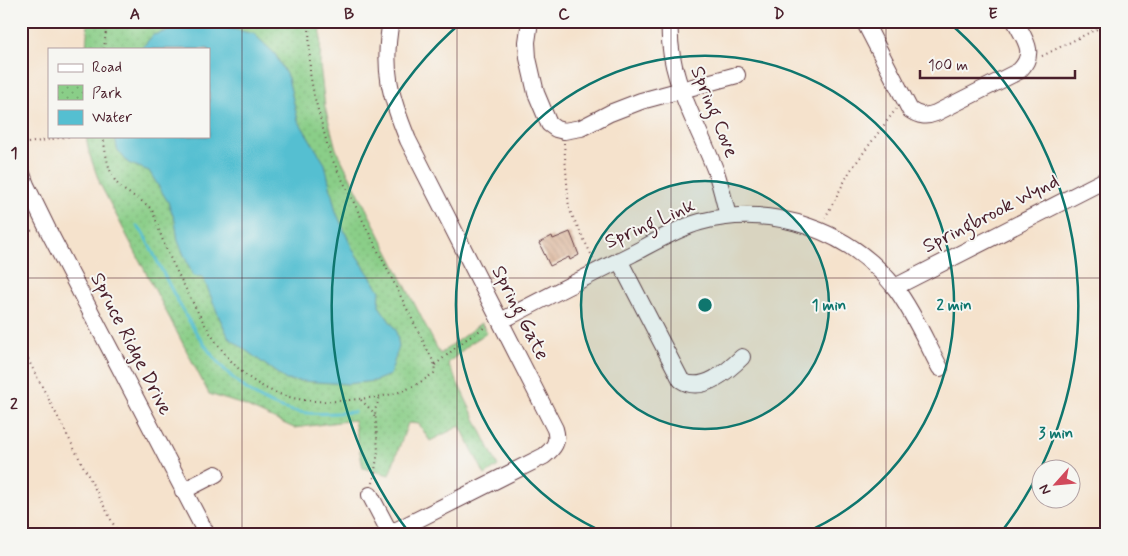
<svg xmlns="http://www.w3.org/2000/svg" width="1128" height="556" font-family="Mynerve,sans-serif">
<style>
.park{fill:url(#park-dots);stroke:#6a765a}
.water{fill:#55bfd1;stroke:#506f7e}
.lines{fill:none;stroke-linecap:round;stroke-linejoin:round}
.stream{stroke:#55bfd1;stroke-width:3}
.building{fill:url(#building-back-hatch)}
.minor-casing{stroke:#643c43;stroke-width:18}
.path{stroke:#643c43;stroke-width:2;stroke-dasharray:1 4;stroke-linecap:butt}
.minor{stroke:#fff;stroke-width:16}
.grid{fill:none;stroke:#4a1f2b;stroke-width:1;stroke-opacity:0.55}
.ring{fill:none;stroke:#0f766e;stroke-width:2.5}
.labels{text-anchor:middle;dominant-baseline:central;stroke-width:4;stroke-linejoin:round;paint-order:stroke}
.street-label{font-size:20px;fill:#4a1f2b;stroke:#f6f6f2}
.centre{fill:#0f766e;stroke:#f6f6f2;stroke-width:2.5}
.ring-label{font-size:15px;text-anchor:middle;font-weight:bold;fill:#0f766e;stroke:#f6f6f2;stroke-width:4;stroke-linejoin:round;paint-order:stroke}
.neatline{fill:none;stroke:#4a1f2b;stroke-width:2}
.grid-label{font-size:16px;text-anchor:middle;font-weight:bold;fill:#4a1f2b}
</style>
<defs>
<pattern id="park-dots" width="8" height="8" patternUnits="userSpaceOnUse" patternTransform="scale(1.25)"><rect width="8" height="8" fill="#8ace88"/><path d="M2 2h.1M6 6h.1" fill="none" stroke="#79b076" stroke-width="1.8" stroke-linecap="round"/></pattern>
<pattern id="building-back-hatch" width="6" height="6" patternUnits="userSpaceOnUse" patternTransform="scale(1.25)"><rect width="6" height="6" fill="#d4a382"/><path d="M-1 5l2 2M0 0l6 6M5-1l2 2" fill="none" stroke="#ae846b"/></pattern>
</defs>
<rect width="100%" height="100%" fill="#f6f6f2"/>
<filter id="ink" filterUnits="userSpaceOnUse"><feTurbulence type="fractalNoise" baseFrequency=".02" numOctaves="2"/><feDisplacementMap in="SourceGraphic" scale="10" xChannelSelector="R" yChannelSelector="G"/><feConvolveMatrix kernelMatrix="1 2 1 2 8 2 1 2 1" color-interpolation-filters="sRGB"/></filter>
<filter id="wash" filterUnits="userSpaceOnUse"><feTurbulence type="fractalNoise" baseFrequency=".0096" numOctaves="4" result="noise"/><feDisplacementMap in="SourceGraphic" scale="20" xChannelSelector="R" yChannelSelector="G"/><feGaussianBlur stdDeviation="1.12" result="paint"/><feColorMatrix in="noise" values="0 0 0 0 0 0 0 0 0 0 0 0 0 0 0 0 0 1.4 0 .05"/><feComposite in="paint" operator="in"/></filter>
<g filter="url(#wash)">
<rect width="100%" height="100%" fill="#f5e2cc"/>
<path class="park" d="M88,21H321L320,65L325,107L336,149L440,354L481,323L487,333L471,343L448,363L498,466L485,475L460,426L430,441L419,424L408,423L389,475L363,468L354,420L294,428L243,405L209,394L100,184L89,153L86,136H209V49H86Z"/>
<path class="water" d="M192,24L217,25L254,34L275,54L288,78L298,120L325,164L336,212L353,250L380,291L379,306L396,330L399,346L390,375L375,381L347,384L286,380L229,338L219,317L203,277L193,276L178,241L175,221L168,202L149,171L128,163L117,149L115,136H209V49H141L153,35Z"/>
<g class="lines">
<path class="stream" d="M137,226L143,233C177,298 214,394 293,411C312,415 334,413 354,412"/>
</g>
<g id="blocks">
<path class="building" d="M570,232L579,255L570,260L569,257L550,266L539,243L552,236L553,239Z"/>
</g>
</g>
<g filter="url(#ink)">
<use href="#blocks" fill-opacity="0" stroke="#643c43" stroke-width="1"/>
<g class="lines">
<defs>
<path id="minor" d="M530,21L527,42L528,58L536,93L549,124L556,129L564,131L581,128L610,113L641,101L737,75
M670,21C666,76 697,122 716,172C721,186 724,201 728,216
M864,21L910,110C919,116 926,117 936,113L1019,71C1037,53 1025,40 1015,21
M21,171L26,185L49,232L207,535
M619,260L681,380C701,394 728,371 742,357
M895,287L1107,179
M501,321C544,298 588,276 632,254C653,243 678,228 700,222C771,203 851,230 896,289C914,313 926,342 940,368
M183,491L216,474
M370,495L390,533
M387,535L544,456C554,448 559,442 555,429L408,140C390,96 382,69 391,21"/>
</defs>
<use href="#minor" class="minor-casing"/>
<path class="path" d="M104,49L106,31L109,21
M1042,56L1107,24
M103,136C106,154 108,179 124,190C134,197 144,201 152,210C157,222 160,234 165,246C173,265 183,283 192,301C228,371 265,409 349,400C387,396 402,396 434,373L435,365L330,155L314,95L310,73L309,21
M28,143L71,136
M564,143L569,209L593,258
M825,218L850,171L896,109
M21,230L34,231
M21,346L119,535
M435,365L465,340L487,326
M361,400L372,411L375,417
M373,483L378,451L375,410L380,397"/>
<use href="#minor" class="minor"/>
</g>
</g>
<path class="grid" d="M242,21V535M457,21V535M671,21V535M886,21V535M21,278H1107"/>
<circle cx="705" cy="305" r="124" fill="#0f766e" fill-opacity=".12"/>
<g class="ring">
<circle cx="705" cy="305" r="124"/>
<path d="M608 534A249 249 0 1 1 802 534"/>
<path d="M411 535A373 373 0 0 1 463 21M947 21A373 373 0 0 1 999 535"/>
</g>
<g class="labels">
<g class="street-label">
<text transform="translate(714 112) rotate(68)">Spring Cove</text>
<text transform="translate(991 214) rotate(-27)">Springbrook Wynd</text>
<text transform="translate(650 224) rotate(-24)">Spring Link</text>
<text transform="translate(520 313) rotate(63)">Spring Gate</text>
<text transform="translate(131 344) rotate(63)">Spruce Ridge Drive</text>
</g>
</g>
<circle cx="705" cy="305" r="8" class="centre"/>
<g class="ring-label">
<text x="829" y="310">1 min</text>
<text x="954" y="310">2 min</text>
<text x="1056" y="438">3 min</text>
</g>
<rect width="1128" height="556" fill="none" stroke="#f6f6f2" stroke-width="55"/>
<rect x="48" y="48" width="162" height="90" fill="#f6f6f2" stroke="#b1a0a2"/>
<rect x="58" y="64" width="25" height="8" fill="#ffffff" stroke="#b1a0a2"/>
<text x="92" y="72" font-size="15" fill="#4a1f2b">Road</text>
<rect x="58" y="85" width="25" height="15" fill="url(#park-dots)" stroke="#b1a0a2"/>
<text x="92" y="98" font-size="15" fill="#4a1f2b">Park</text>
<rect x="58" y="110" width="25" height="15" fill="#55bfd1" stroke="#b1a0a2"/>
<text x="92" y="122" font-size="15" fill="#4a1f2b">Water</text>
<g transform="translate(1056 484) rotate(243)"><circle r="24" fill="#f6f6f2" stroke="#b1a0a2"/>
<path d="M0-4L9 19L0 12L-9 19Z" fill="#d1495b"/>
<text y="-8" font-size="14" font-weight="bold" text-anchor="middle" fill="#4a1f2b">N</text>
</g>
<path d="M920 70v8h155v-8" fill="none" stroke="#4a1f2b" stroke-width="2.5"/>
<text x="928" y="70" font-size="15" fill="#4a1f2b" stroke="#f6f6f2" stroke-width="4" paint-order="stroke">100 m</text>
<rect x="28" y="28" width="1072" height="500" class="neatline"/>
<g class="grid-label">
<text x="135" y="19">A</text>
<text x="349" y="19">B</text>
<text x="564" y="19">C</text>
<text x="779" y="19">D</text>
<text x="993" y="19">E</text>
<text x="14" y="158">1</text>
<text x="14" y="409">2</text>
</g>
</svg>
